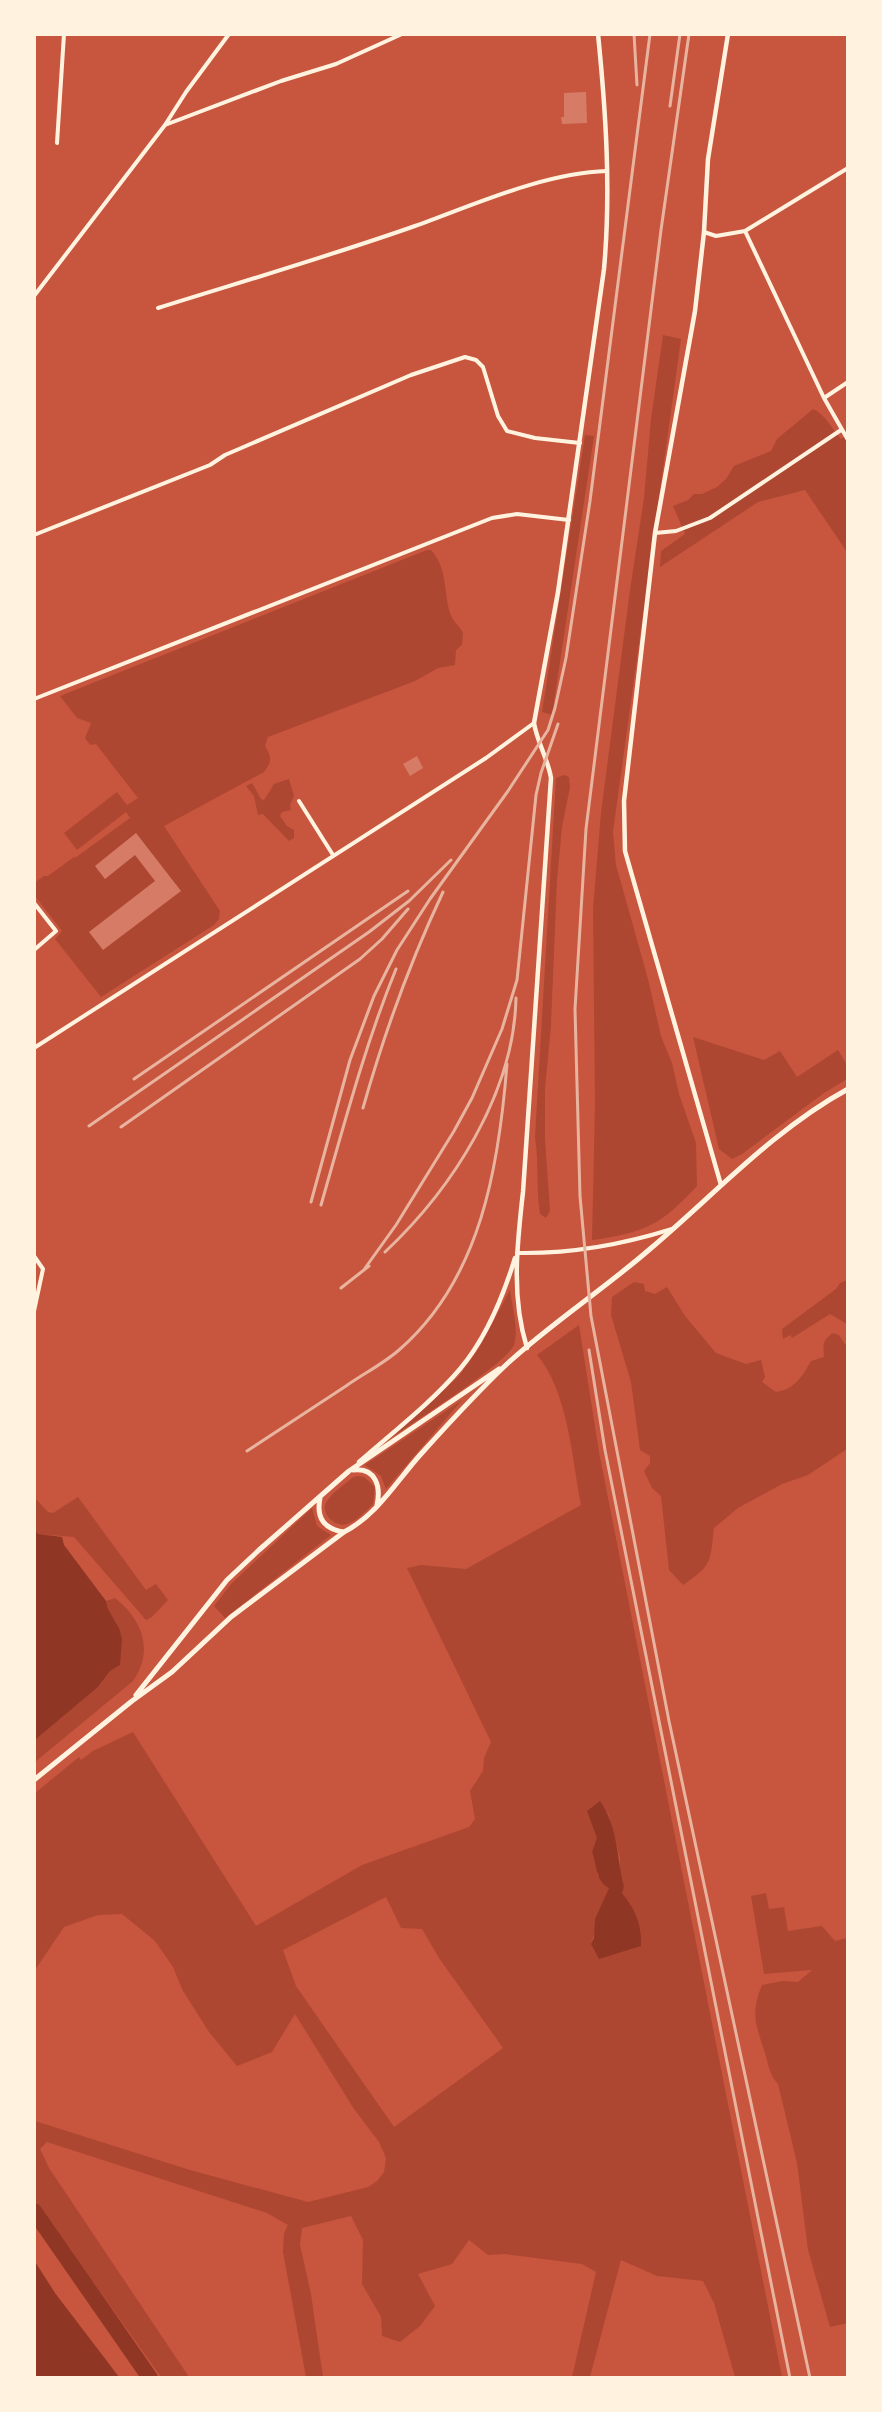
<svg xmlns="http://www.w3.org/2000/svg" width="882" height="2412" font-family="'PT Sans',sans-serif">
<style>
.green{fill:#ae4732;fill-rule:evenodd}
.water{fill:#8f3625}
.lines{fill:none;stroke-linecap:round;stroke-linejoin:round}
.river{stroke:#8f3625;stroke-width:16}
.building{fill:#d67c66}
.minor{stroke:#fff3e0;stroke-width:4}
.tertiary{stroke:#fff3e0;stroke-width:4.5}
.secondary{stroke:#fff3e0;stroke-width:5}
.rail{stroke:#e9b49f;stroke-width:3}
</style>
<rect width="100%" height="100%" fill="#c8553d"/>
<path class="green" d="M663,335L681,339L613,832L616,865L648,979L661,1036L672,1063L679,1094L696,1143L697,1186C661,1225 644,1233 592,1240L595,1104L593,909L601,813L630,590L644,498L651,419Z
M813,409C826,415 831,428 841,439L847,435V552L805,490L758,502L660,567L661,551L685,534L673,506L688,500L694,494H702L717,487L726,479L734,466L771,451L777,439Z
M585,435L594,436L552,715L542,712Z
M427,550H431C448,569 443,589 450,613C453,622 459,625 463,633L462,645L456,650L455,665L438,668L415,681L268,737L265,746C272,758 272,761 264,772L164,826L220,911L219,919L214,925L101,997L55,939L62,931L35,896L34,883L44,876H48L74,857L75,858L130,818L126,812L77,850L64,833L117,792L127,805L138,798L96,744L90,745L85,738L91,723L77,718L60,696Z
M564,775L569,777L570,787L562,827L557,880L551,1025L545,1089V1139L550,1211L546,1218L540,1214C536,1188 539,1163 535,1137L556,778Z
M289,779L294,796L290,805L291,810L282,812L280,816L287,826L294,830V838L289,841L263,814L258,815L254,796L246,786L252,783L261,799L264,800L274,784Z
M693,1037L764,1060L780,1051L797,1077L838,1050L847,1065V1079L824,1093L742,1154L732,1159L719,1149Z
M847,1280V1324L830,1314L792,1338L790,1335L783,1339L782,1329L836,1289L840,1283Z
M634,1282L644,1284L645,1291L655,1294L667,1287L685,1316L716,1353L746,1364L761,1360L765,1377L762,1382L776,1392C795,1389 802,1377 811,1361L824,1357C823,1346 822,1340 833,1333L839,1335L847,1347V1449L808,1475L782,1484L738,1508L714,1528C710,1563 712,1565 683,1585L669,1570L661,1496L652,1488L644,1471L650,1463V1456L640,1450L631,1382L611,1315L612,1297Z
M510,1290C512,1306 519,1330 514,1345C507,1363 409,1425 388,1440L459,1376L479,1348Z
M579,1325L599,1452L782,2377H735L714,2303L703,2281L657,2276L621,2260L590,2377H572L596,2272L582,2264L504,2254L488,2255L469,2240L452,2264L418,2274L435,2306L420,2326L400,2342L382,2336L381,2317L362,2284L363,2240L351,2216L302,2228L300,2245L311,2294L323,2377H306L283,2252L284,2233L288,2225L267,2213L47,2142L40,2149L49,2168L189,2377H161L35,2201V2121L190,2170L308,2202L368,2187L377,2181L384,2172L386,2158L379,2142L354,2109L295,2014L272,2052L237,2066L209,2032L183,1991L173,1967L155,1941L122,1914L98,1915L64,1927L35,1970V1793L79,1757L81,1760L93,1751L133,1732L256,1926L362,1865L469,1827L475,1819L470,1791L483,1771L484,1758L491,1742L407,1568L421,1565L466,1569L581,1505C572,1459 568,1391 537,1355ZM608,1812L620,1858V1872L624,1886L621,1892L626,1898L591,1944L609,1888L597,1875V1863L592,1852ZM386,1897L401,1928L422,1929L439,1958L503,2048L394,2127L296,1986L283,1950Z
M462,1400L386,1489L381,1476L365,1465Z
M357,1476L364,1477L375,1487L373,1504C366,1511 357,1521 347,1524C334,1528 319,1512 327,1501C333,1492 344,1485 352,1478Z
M34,1497L48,1512L53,1513L78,1497L146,1590L156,1584L168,1600L152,1617L146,1620L74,1537L38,1534L35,1530Z
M312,1508L317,1526L331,1535L225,1618L214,1606L232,1583Z
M115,1598C143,1620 154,1651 133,1681L35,1762V1740L98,1687L110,1671L119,1628L108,1609L106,1601Z
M766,1893L769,1909L784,1907L788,1931L822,1926L835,1941L847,1938L848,2323L830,2327L808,2250L797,2163L778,2084C769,2074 769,2066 765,2053C756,2025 750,2014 762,1985L782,1981L798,1982L812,1970L764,1974L751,1896Z"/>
<path class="water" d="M35,1530L38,1534L62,1537L64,1545L106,1601L108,1609L119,1628L122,1639L120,1665L110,1671L98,1687L35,1740Z
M600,1801C619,1829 616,1856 624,1886L622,1893C635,1909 642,1924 641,1946L599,1959L591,1944L594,1938L595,1919L609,1888C595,1881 597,1864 592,1852L597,1838L587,1811Z
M34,2260L55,2293L119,2377H35Z"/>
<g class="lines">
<path class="river" d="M34,2211L150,2378"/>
</g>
<path class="building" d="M586,92L587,123L562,124L561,117H564V93Z
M417,756L423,768L410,776L403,764Z
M136,833L181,891L103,950L89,932L155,881L135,855L105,879L95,866Z"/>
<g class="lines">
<path class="minor" d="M165,125L281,81L336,64L402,34
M57,143L64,34
M745,231L824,398L848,440
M704,232L716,236L745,231L848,168
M34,296L165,125L186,92L229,34
M158,308C244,281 330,256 415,226C474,205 543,173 607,171
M824,398L848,382
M655,533L676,531L710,518L841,430
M34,535L210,465L225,455L411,375L465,357L476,360L483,367L498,416L507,431L535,438L580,443
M34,699L492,518L517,514L569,520
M299,801L333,855
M34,903L56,931L34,950
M34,1048L486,758L534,723
M517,1253C571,1254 621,1245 672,1229
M34,1256L43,1269L34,1311"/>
<path class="tertiary" d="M721,1185L625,851L624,801L655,533L695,311L704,232L708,159L728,34
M527,1348C511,1296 517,1245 523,1192L551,778C548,759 537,742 534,723L558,592L604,269C611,191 606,113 598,34
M359,1462C393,1432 431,1403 460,1369C487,1337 503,1297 515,1258"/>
<path class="secondary" d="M353,1470C376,1467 381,1487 377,1505
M320,1498C316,1518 324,1529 344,1532
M136,1695L227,1580L259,1550L349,1471L499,1369
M34,1780L132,1701L172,1672L231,1617L344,1532C377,1515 396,1482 420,1455C448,1424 478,1391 508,1363C553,1322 604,1289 650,1249C714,1195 773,1130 848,1089"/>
<path class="rail" d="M634,34L637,85
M689,34L661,230L586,829L575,1009L580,1196L591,1316L669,1721L810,2378
M670,106L680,34
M134,1079L408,891
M363,1108C384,1034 410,962 443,892
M89,1126L369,932L409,901L451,860
M121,1127L360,959L382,939L408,909
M311,1202L350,1060L374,996L397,950L430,899L508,791L548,730L555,708L566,658L590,501L650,34
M321,1205C344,1125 365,1045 396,969
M385,1252C453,1188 514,1093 516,998
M363,1271L396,1225L454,1131L472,1098L502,1029L517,980L536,795L541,773L558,724
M341,1288L369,1266
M589,1350L605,1450L790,2378
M247,1451C280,1429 313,1408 346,1386C363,1374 383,1364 399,1350C481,1279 499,1166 507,1064"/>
</g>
<rect width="882" height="2412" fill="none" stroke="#fff3e0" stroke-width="72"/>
</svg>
